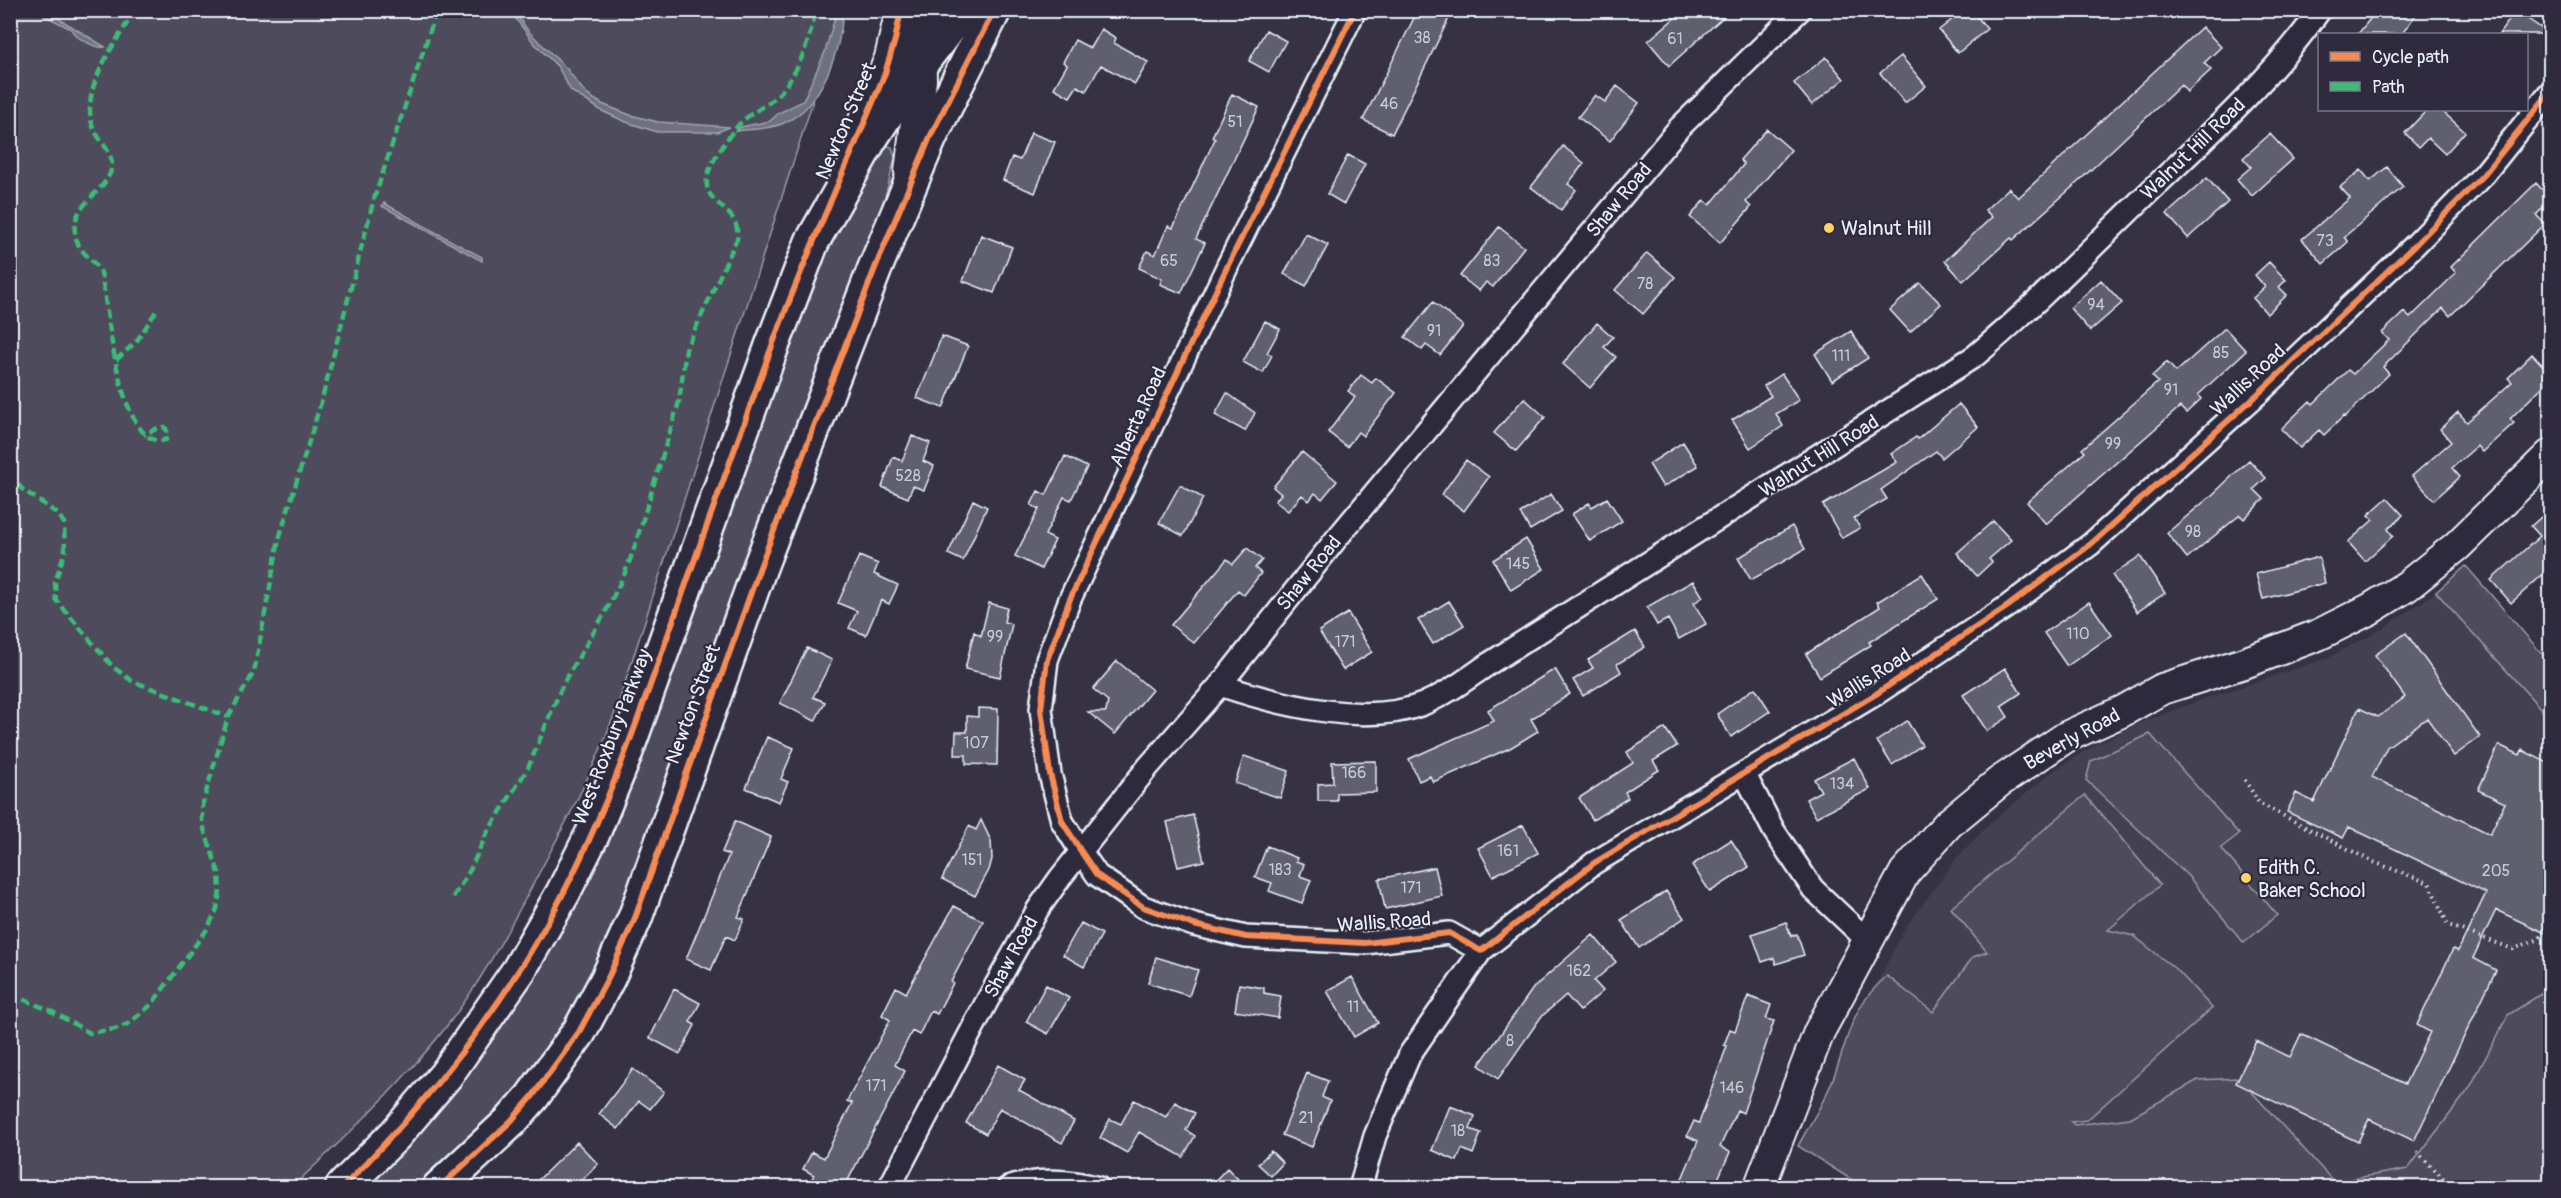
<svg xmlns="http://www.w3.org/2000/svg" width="2561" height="1198" font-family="Pangolin,sans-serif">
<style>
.built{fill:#433f51}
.green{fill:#4d4b5c;stroke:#9a9eaa;stroke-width:1.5}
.water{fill:#70717f;stroke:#a0a4af;stroke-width:1.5}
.building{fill:#605e6e;stroke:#e8f1f8;stroke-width:1.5}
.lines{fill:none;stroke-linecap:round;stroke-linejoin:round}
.street-casing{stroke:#e8f1f8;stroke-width:26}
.secondary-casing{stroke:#e8f1f8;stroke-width:34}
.primary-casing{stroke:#e8f1f8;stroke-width:38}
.path{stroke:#e8f1f8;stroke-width:4;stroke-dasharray:1.5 4.5;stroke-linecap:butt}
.street{stroke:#2f2a3d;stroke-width:21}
.secondary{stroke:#2f2a3d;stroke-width:30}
.primary{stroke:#2f2a3d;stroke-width:33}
.quiet{stroke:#3abd76;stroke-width:4.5;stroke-dasharray:9 4.5;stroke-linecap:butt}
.cycleway-casing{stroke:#2f2a3d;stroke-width:10}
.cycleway{stroke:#f68b52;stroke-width:6}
.poi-dot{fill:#ffd166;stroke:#2f2a3d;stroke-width:2}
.labels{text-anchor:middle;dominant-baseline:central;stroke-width:4.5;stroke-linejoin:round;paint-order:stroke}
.number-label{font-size:16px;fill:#c6ccd6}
.street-label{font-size:20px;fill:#e8f1f8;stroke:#2f2a3d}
.poi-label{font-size:20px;fill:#e8f1f8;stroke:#2f2a3d;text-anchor:start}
</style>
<rect width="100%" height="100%" fill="#363244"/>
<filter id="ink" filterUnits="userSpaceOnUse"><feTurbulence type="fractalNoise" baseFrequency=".0167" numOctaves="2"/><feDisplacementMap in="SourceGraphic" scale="12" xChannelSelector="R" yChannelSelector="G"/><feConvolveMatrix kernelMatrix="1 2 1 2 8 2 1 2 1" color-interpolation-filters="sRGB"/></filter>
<g filter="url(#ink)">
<path class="built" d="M2436,592L2550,718V1187H1863L1862,1012L1904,930L1955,860L1988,825L2056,769L2093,746L2140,723L2195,702L2325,659L2381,630Z"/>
<path class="green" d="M10,11H842L620,698C599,760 569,817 538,875C506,935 474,996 429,1048C387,1098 339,1143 292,1187H11Z
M884,145L892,147L895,158L873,244L612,940C580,997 550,1053 507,1102C481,1132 452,1159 424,1187L361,1188L492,1036L817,261Z
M2466,566L2550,663V719L2436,592Z
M2150,734L2239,834L2221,848L2277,915L2244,943L2188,876L2086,780L2091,761Z
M2085,795L2160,885L2108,930L2134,936L2179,972L2212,1008L2087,1120L2071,1122L2075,1125L2130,1118L2198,1080L2239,1078L2334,1182L2408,1169L2469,1089L2508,1015L2541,994L2550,981V1187H1863L1798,1146C1810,1123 1826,1100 1834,1076C1850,1034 1850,1008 1887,976L1933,1012L1973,957L1987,952L1951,908Z"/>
<path class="water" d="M837,10L843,11C841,48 823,105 786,122C772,129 752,129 736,131L741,127L770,121L779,113L803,101L825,52Z
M36,11L53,15L105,47C96,49 75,38 71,29Z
M510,11H514L529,32L567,69L586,94L602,104L630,115L658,122L730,127L717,132H657L626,122L602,111L571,91L558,67L534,43Z
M384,203C416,221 448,240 482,257V261L382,206Z"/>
<path class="building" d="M1418,10H1453L1392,134L1363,120Z
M1684,10H1731L1669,66L1648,41Z
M1964,10H1972L1987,29L1958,53L1939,30Z
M2377,10H2419L2402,34H2358Z
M2516,11L2550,34H2499Z
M2202,27L2221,47L2204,63L2211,70L2187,92L2181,85L2078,182L2013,240L2011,238L1963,281L1945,261L1992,217L1985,210L2009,188L2018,198Z
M1101,29L1116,38L1114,43L1148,62L1135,84L1101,65L1086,91L1077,86L1070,97L1054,88L1067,65L1063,62L1075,40L1090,48Z
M1266,30L1286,41L1269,72L1249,61Z
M1901,56L1926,86L1905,103L1880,73Z
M1826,57L1844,79L1812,105L1794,83Z
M1617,86L1639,103L1610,141L1578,117L1595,95L1605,102Z
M1232,94L1259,107L1196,239L1205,243L1181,293L1160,284L1162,279L1139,268L1147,251L1155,255L1168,226L1173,228L1215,139L1212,137Z
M2427,110H2441L2465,132L2445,154L2428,138L2419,147L2405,133Z
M1767,129L1791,150L1746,202L1751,207L1720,243L1690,217L1704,200L1710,205L1744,164L1740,160Z
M1031,133L1055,142L1035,193L1003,180L1012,157L1020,160Z
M2270,134L2293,159L2252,196L2237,179L2251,167L2243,158Z
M1563,146L1584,163L1568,184L1576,190L1561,210L1531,187Z
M1348,155L1365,164L1344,204L1327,194Z
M2387,167L2403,187L2344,237L2348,242L2323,264L2302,239L2350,198L2340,187L2361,170L2370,181Z
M2207,178L2228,202L2188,238L2167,214Z
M2536,183L2550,198V201L2536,215L2545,224L2450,316L2443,308L2383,367L2389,374L2345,417L2344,416L2324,435L2319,430L2300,448L2281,429L2310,401L2313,404L2348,370L2353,374L2389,340L2382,333L2404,312L2410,318L2456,273L2451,267Z
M1499,227L1524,247L1493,287L1486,282L1479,291L1460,276Z
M1306,234L1328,245L1306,286L1284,274Z
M981,235L1012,247L994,293L963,281Z
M1647,253L1675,277L1643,314L1615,290Z
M2269,262L2286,280L2279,287L2287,295L2267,314L2253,298L2265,287L2255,275Z
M2101,280L2122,303L2090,331L2070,308Z
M1920,283L1941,304L1910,332L1890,310Z
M1433,302L1463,326L1440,355L1426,345L1422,350L1405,337Z
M1265,321L1280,329L1267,353L1272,355L1263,373L1243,362Z
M1597,323L1613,337L1604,347L1616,357L1590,388L1563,364Z
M2225,328L2246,351L2198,395L2201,399L2186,413L2180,407L2046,524L2027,502L2085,452L2082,449L2158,382L2152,376L2167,362L2176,372Z
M1851,331L1868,358L1832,381L1815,354Z
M942,336L968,346L943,408L917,398Z
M2532,354L2550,373V379L2510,419L2514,423L2482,452L2477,446L2452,468L2460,477L2434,500L2412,476L2451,442L2440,429L2458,412L2467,422L2512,382L2508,378Z
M1782,374L1799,400L1776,414L1783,426L1750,448L1732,420L1771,396L1764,386Z
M1361,375L1372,383L1376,378L1396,393L1363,436L1358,432L1347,447L1328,432L1355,397L1348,391Z
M1227,393L1255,413L1245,431L1215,415Z
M1524,398L1545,417L1516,451L1494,433Z
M1959,404L1978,427L1942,458L1936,451L1881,490L1887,499L1854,518L1860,528L1842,538L1823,505L1897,462L1891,454L1916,437L1918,439Z
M912,436L930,443L923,461L934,466L924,490L913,486L908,498L882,487L893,457L902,461Z
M1683,442L1698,466L1663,487L1649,464Z
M1302,452L1337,481L1322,499L1315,493L1309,501L1302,495L1288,511L1275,501L1281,494L1273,487Z
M1065,456L1087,467L1071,500L1064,497L1045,535L1055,540L1041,569L1015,556L1039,509L1031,505L1038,491L1046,495Z
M1466,460L1489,477L1464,511L1442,494Z
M2249,460L2266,478L2254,489L2264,499L2244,519L2240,515L2187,558L2167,533L2211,496Z
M1180,485L1203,498L1183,536L1159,523Z
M1551,494L1562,511L1530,530L1520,513Z
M1607,498L1622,521L1590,541L1572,514L1589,503L1592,507Z
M2387,498L2403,515L2388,529L2393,536L2365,561L2348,542L2373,520L2368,515Z
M973,500L987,507L963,561L948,554Z
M2550,509V568L2511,603L2491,580L2540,536L2531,526Z
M1993,521L2011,540L1989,559L1992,562L1977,576L1957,553Z
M1792,526L1805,549L1751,580L1738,558Z
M1526,539L1544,569L1511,590L1493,560Z
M1247,548L1262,560L1255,568L1261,573L1244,595L1238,590L1194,643L1171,625L1227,559L1233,564Z
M859,556L878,564L874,574L898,585L889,604L881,600L866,635L849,628L857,611L838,603Z
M2140,556L2165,593L2137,612L2112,575Z
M2319,557L2325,583L2263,599L2256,574Z
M1922,574L1938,599L1869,642L1871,645L1820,677L1806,654L1880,607L1877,602Z
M1693,581L1703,597L1694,603L1706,624L1679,639L1668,619L1657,625L1647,607Z
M1449,601L1464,625L1433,644L1418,620Z
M2089,602L2112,635L2067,666L2044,633Z
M989,603L1007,608L1004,622L1012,624L1000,677L965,669L974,632L981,636Z
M1348,613L1372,652L1343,670L1319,631Z
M1635,631L1645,647L1617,664L1621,672L1583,696L1573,680L1593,668L1588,660Z
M2406,633L2480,737L2454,756L2427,718L2387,747L2372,777L2490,834L2505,803L2478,790L2499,745L2520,755L2522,750L2550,764V916L2543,932L2496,910L2473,958L2496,970L2414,1141L2369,1119L2358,1142L2236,1083L2256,1041L2290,1057L2301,1034L2405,1084L2430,1032L2417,1025L2453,949L2458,951L2486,893L2349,827L2343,838L2287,812L2296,793L2314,802L2359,708L2378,717L2405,697L2375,655Z
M807,648L832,660L813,697L825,702L815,721L780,703Z
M1117,661L1152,690L1115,734L1088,712H1106L1108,701L1093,689Z
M2005,668L2021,693L2001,706L2008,717L1987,731L1963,695Z
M1555,669L1570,694L1531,719L1538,731L1510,748L1433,782L1430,776L1419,781L1409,759L1494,721L1488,710Z
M1755,688L1770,711L1731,737L1717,714Z
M978,708L998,709L997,765L966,764V755H955L956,732H967V716L978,717Z
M1907,721L1922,745L1892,765L1877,741Z
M1665,728L1677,746L1653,761L1659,770L1625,792L1628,798L1593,820L1579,798L1633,763L1627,752Z
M767,737L794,748L781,779L788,782L779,802L746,788Z
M1244,756L1289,771L1280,798L1235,783Z
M1854,758L1870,789L1816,817L1806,799L1821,791L1814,779Z
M1376,761V792L1337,793V801H1318V784L1333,783L1332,762Z
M1193,815L1204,861L1178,867L1167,822Z
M981,820L991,841L992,859L989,870L975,896L942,879L969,826L976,830Z
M735,821L771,837L738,917L744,919L735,940L726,936L711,970L686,959L729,855L722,852Z
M1523,825L1538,853L1493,876L1478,848Z
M1731,840L1749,867L1710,892L1692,865Z
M1267,846L1297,858L1296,861L1304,864L1300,876L1311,880L1302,903L1269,891L1272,883L1255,877Z
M1435,867L1442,896L1385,909L1379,879Z
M1666,891L1684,918L1639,948L1621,920Z
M954,906L983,921L951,982L953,983L937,1014L931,1011L919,1035L912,1031L895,1065L905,1071L846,1184L838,1181L834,1188H807L814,1175L803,1169L812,1152L824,1158L852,1103L847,1101L890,1020L882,1015L896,987L906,993Z
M1786,922L1791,936L1797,934L1804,955L1776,964L1774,958L1762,962L1752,934Z
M1081,923L1102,934L1084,967L1063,955Z
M1593,935L1616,962L1594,981L1603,991L1580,1011L1566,995L1541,1017L1498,1079L1479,1065L1534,987Z
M1156,957L1198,970L1189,996L1148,983Z
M1352,977L1378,1023L1354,1037L1327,991Z
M1239,984L1264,988V993L1281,996L1278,1018L1235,1011Z
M1046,985L1069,998L1048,1034L1026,1022Z
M674,989L700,1003L690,1022L695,1025L680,1054L650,1038Z
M1748,996L1771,1005L1766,1019L1774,1021L1743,1113L1737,1110L1720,1147L1730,1152L1714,1188H1678L1698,1141L1687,1136L1694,1121L1699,1123L1727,1046L1724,1045L1730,1029L1735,1031Z
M998,1065L1025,1080L1019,1090L1074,1121L1062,1143L1000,1108L986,1134L966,1123Z
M633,1069L664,1092L650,1109L639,1101L618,1129L599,1114Z
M1307,1073L1328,1081L1322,1097L1330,1101L1312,1147L1282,1135Z
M1134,1100L1166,1117L1175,1102L1195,1113L1186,1130L1195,1136L1183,1157L1139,1132L1127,1153L1100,1138L1110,1119L1121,1124Z
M1450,1106L1475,1116L1470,1129L1481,1133L1473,1154L1462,1149L1457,1161L1432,1150Z
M577,1142L598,1164L574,1188H530Z
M1271,1151L1283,1163L1271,1176L1258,1164Z
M1227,1168L1238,1179L1231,1188H1208Z"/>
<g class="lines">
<defs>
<path id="street" d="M1355,10L1228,265L1070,599L1047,660L1041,709L1050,774L1062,821L1082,853L1097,875L1143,907L1194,925L1246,937L1365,943L1449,933L1481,951L1594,863L1876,694L2008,606L2091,544L2260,392L2415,245L2484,174L2550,92
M1220,685C1276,704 1366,727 1423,704C1447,694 1468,678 1490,663L1975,356C2036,305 2091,248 2148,193C2209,135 2271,79 2320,10
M1744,773L1774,831L1813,889L1867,940
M889,1188L986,1003L1038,909L1060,878L1148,767L1220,685L1337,538L1679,128L1800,10
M1008,1188C1035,1178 1071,1180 1099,1188
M1360,1188L1375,1136L1410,1054L1481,951"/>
<path id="secondary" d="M852,149L890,58L901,10
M910,172L921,80L919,10
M1759,1188L1819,1032L1905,872L1948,824L1999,782L2066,737L2123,711L2162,689L2244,663L2318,635L2370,609L2407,586L2457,546L2550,455"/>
<path id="primary" d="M342,1188L395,1135L446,1075L519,970L563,893L593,833L624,757L772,346L812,242L870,139L912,75L962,10
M439,1188L511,1121L532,1097L579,1032L608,978L635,918L760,567L875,268L930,137L994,10"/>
</defs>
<use href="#street" class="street-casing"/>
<use href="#secondary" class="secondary-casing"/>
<use href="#primary" class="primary-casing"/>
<path class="path" d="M2245,780L2259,803L2371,861L2429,883L2448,925L2513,949L2537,940L2550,928
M2417,1152L2453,1188"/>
<use href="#street" class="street"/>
<use href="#secondary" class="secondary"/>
<use href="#primary" class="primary"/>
<path class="quiet" d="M135,10C117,42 81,85 92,124C96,139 112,149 112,165C110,193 64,204 77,241C81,254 95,260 101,273C108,305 118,452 166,440L168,433L165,427L158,428L144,435
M116,360L136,342L157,310
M10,410L13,431L10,451
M10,473L22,489L58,514L64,523L65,551L55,582L56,600L113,667L132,681L228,717
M453,897L470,870L487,833L528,768L563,684L606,611L624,575L633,552L679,402L686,349L737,239C742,205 699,207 708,174C712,159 734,127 746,118C756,110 767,105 776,97C799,74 809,41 816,10
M10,997L20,998L49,1010L90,1033L115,1029L128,1024L152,1004L208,928L217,909L220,891L219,873L202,823V806L228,717L254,672L279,539L322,399L374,199L437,10"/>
<defs>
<path id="cycleway" d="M1355,10L1228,265L1070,599L1047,660L1041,709L1050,774L1062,821L1082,853L1097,875L1143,907L1194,925L1246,937L1365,943L1449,933L1481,951L1594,863L1876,694L2008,606L2091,544L2260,392L2415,245L2484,174L2550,92
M342,1188C421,1109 491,1023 546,925C601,828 637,723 674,618C706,527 739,436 772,346C806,253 848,164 885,73L895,40L901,10
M439,1188L511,1121L532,1097L579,1032L608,978L635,918L760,567L875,268L930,137L994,10"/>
</defs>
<use href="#cycleway" class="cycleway-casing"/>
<use href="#cycleway" class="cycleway"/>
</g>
</g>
<g class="poi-dot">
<circle cx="1829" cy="228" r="6"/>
<circle cx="2246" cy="878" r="6"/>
</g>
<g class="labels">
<g class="number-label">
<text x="1422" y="38">38</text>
<text x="1675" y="39">61</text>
<text x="1389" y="104">46</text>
<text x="1235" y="122">51</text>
<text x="2325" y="241">73</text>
<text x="1169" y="261">65</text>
<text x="1492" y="261">83</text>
<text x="1645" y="284">78</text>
<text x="2096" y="305">94</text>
<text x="1434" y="331">91</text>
<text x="2221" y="353">85</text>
<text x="1841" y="356">111</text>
<text x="2171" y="390">91</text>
<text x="2113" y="444">99</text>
<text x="908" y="476">528</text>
<text x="2193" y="532">98</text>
<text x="1518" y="564">145</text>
<text x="2078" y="634">110</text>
<text x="995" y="637">99</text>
<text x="1345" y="642">171</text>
<text x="976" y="743">107</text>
<text x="1354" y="773">166</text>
<text x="1842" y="784">134</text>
<text x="1508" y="851">161</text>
<text x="972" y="860">151</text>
<text x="1280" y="870">183</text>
<text x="2496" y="871">205</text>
<text x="1411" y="888">171</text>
<text x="1579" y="971">162</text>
<text x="1353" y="1007">11</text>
<text x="1510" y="1041">8</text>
<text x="876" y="1086">171</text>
<text x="1732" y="1088">146</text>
<text x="1306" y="1118">21</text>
<text x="1458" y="1131">18</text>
</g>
<g class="street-label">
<text transform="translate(846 121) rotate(-67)">Newton Street</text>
<text transform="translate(2193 149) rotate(-44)">Walnut Hill Road</text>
<text transform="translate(1619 200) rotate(-50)">Shaw Road</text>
<text transform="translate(2248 380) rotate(-43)">Wallis Road</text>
<text transform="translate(1138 417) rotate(-65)">Alberta Road</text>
<text transform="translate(1819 456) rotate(-32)">Walnut Hill Road</text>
<text transform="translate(1309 573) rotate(-51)">Shaw Road</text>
<text transform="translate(1869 678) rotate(-32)">Wallis Road</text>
<text transform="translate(693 704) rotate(-70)">Newton Street</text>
<text transform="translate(612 737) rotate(-69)">West Roxbury Parkway</text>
<text transform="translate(2072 739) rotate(-29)">Beverly Road</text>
<text transform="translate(1384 922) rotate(-4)">Wallis Road</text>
<text transform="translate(1011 957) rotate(-61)">Shaw Road</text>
</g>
<g class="poi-label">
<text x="1841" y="228">Walnut Hill</text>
<text x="2258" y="867">Edith C.<tspan x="2258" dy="23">Baker School</tspan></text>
</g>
</g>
<rect width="2561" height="1198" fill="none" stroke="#2f2a3d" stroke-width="36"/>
<rect x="18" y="18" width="2525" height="1162" fill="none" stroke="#e8f1f8" stroke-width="2" filter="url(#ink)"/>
<rect x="2318" y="33" width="210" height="78" fill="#2f2a3d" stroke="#797a88" stroke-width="1.5"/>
<rect x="2330" y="52" width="30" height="9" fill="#f68b52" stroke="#797a88" stroke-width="1.5"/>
<text x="2372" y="63" font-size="18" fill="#e8f1f8">Cycle path</text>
<rect x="2330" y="82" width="30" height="9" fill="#3abd76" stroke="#797a88" stroke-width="1.5"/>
<text x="2372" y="93" font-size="18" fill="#e8f1f8">Path</text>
</svg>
